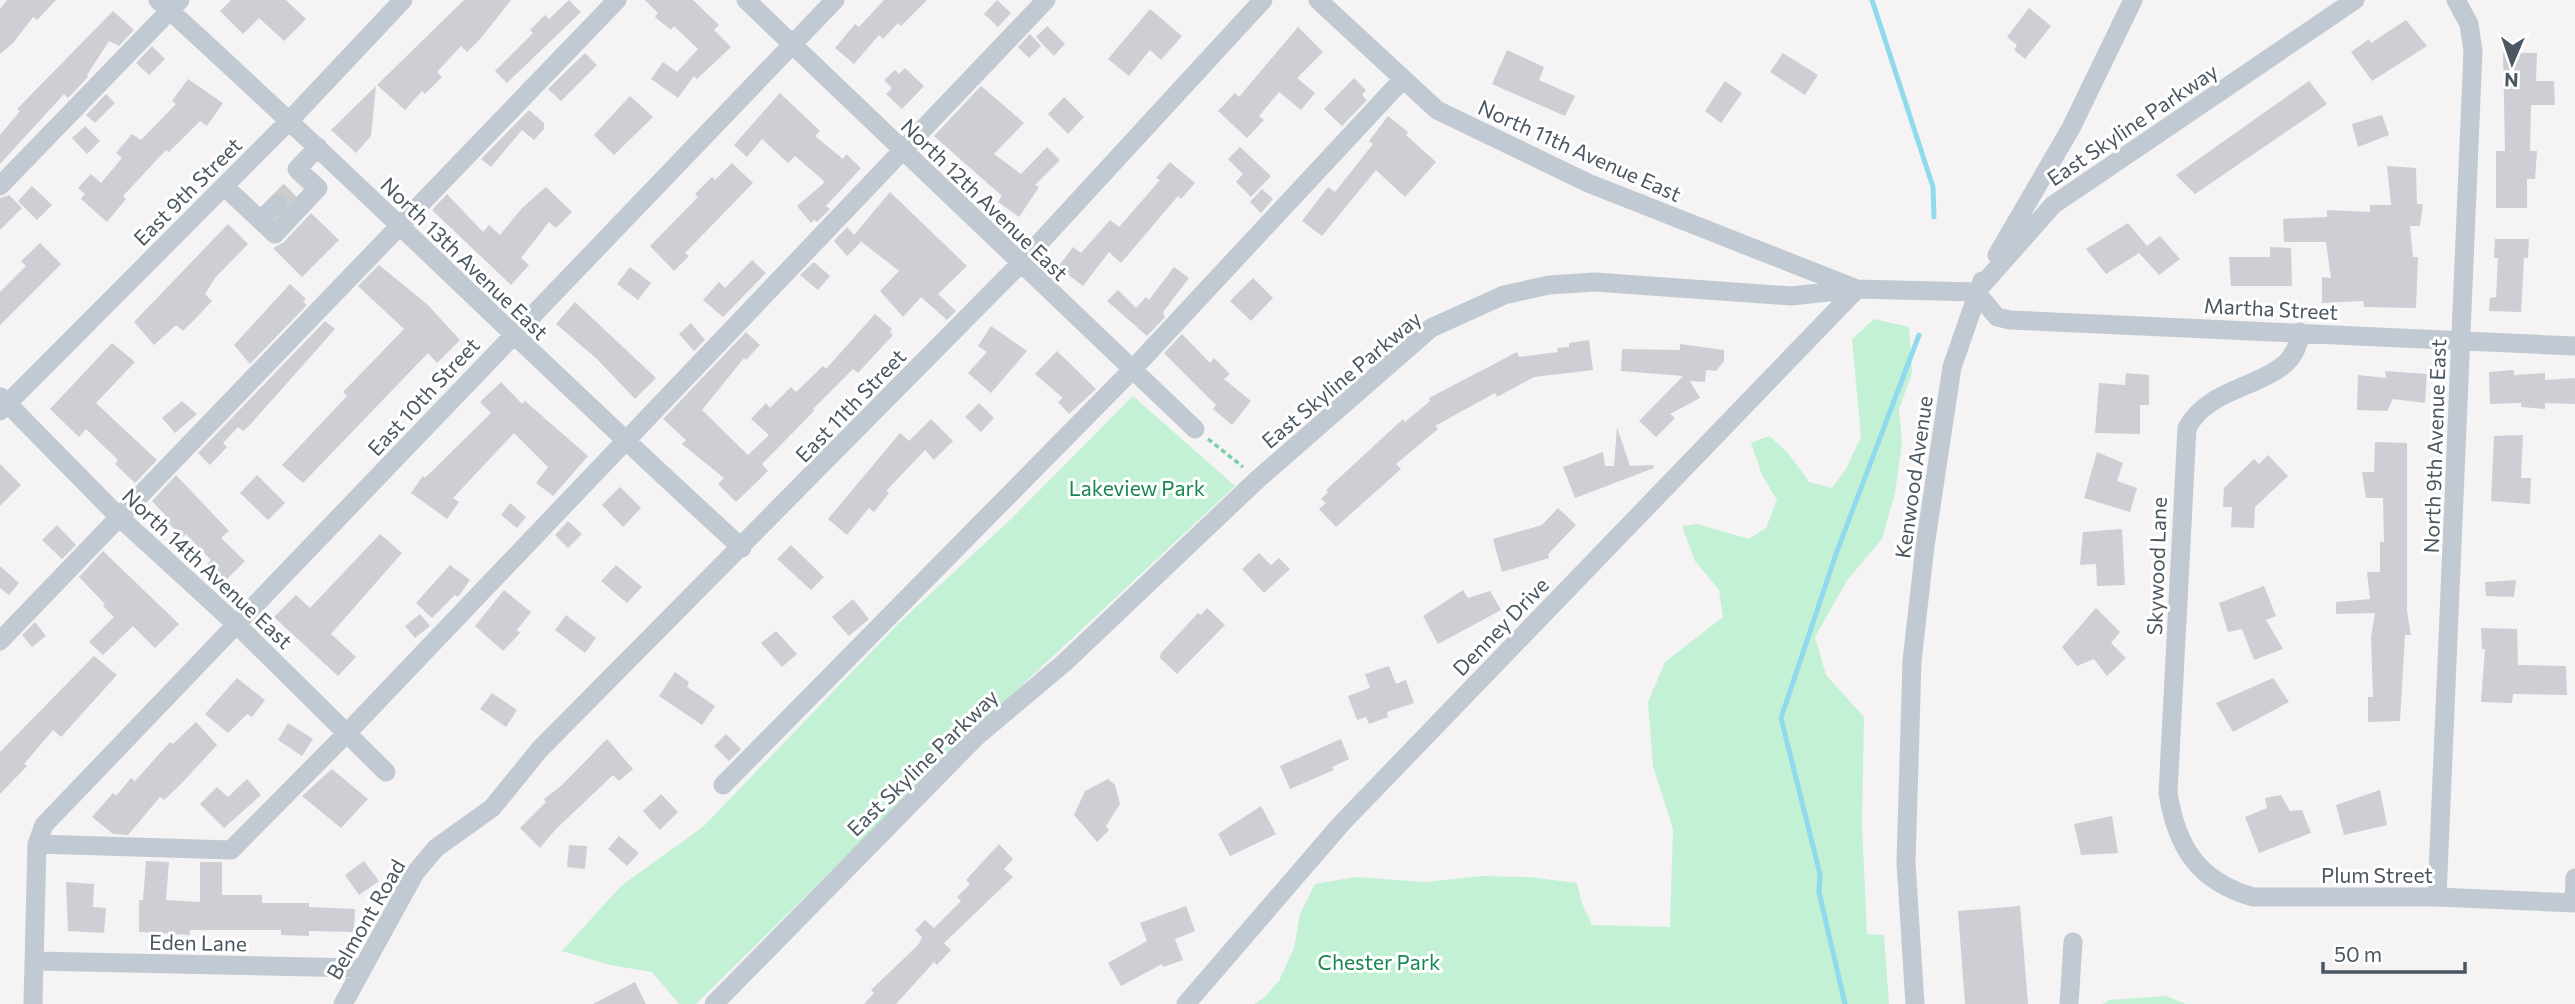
<svg xmlns="http://www.w3.org/2000/svg" width="2575" height="1004" font-family="Commissioner,sans-serif">
<style>
.green{fill:#c3f1d5}
.lines{fill:none;stroke-linecap:round;stroke-linejoin:round}
.stream{stroke:#90daee;stroke-width:5}
.building{fill:#cdcfd5}
.minor-tunnel{stroke:#caccce;stroke-width:19;stroke-dasharray:19 10;stroke-linecap:butt}
.path{stroke:#7ad0a6;stroke-width:3.5;stroke-dasharray:5 3.5;stroke-linecap:butt}
.minor{stroke:#c1cad2;stroke-width:19}
.labels{text-anchor:middle;dominant-baseline:central;stroke-width:6;stroke-linejoin:round;paint-order:stroke}
.street-label{font-size:21px;fill:#4a5661;stroke:#fff}
.park-label{font-size:21px;fill:#17864f;stroke:#fff}
</style>
<rect width="100%" height="100%" fill="#f5f3f3"/>
<path class="green" d="M1874,319L1909,327L1912,373L1899,409L1902,442L1895,493L1882,539L1848,579L1815,637L1826,675L1864,717L1862,825L1867,934L1884,935L1889,1004H1254L1265,997L1279,981L1294,948L1300,914L1315,884L1356,877L1424,882L1483,876L1529,877L1577,883L1582,904L1592,925L1670,927L1673,829L1653,766L1648,702L1665,662L1723,617L1719,590L1695,561L1682,526L1697,524L1749,539L1766,528L1777,500L1762,475L1751,443L1769,436L1788,453L1809,482L1832,488L1846,469L1861,437L1852,339Z
M1133,396L1235,486L973,731L696,1004H679L652,972L610,965L562,951L621,886L704,826L899,623L1010,520Z
M2166,996L2186,1004H2103L2109,1000Z"/>
<g class="lines">
<path class="stream" d="M1872,0L1933,187L1934,217
M1845,1004L1819,892L1820,874L1781,718L1836,554L1919,335"/>
</g>
<path class="building" d="M7,0H56L37,20L33,17L13,43L0,54V9Z
M231,0H286L306,19L284,41L259,18L243,34L220,11Z
M464,0H511L481,38L467,52L461,46L437,72L442,77L425,94L422,91L405,110L377,85Z
M569,0L581,12L507,83L495,71L533,33L530,30L545,15L549,19Z
M645,0H693L719,25L714,30L731,47L697,79L694,76L678,98L651,79L663,62L677,72L698,49L674,26L671,30L655,17L658,13Z
M884,0H927L901,26L898,23L883,39L879,35L854,64L835,48L855,24L859,27Z
M997,0L1011,13L998,27L984,14Z
M2029,8L2051,26L2025,59L2014,50L2017,45L2007,37Z
M1150,9L1182,36L1161,60L1150,50L1129,76L1108,59Z
M113,11L134,30L119,46L109,41L87,75L88,77L68,98L64,94L0,164V135L20,111L17,109Z
M2406,20L2427,46L2372,81L2351,52L2369,39L2371,43Z
M1047,26L1065,44L1054,56L1036,37Z
M1298,27L1323,52L1297,78L1315,93L1301,110L1279,92L1259,116L1264,120L1247,138L1218,111L1235,93L1239,97Z
M1030,34L1041,46L1029,58L1018,47Z
M152,46L165,59L149,75L136,63Z
M1507,50L1544,67L1539,80L1575,96L1565,116L1492,84Z
M585,53L597,65L561,101L548,89Z
M1783,53L1818,75L1805,95L1770,72Z
M2503,53H2537L2536,81H2554L2555,105H2531L2530,151H2537L2535,179H2527V208H2496V151H2505Z
M905,68L924,86L902,109L886,94L892,88L884,80L895,70L899,74Z
M1354,78L1366,90L1362,95L1367,100L1342,126L1324,109Z
M188,79L223,103L207,126L200,121L169,152L166,150L123,196L126,199L107,222L81,199L85,194L78,188L91,174L101,183L122,158L116,153L132,134L141,140L176,104L172,101Z
M1725,81L1742,93L1721,123L1705,111Z
M2309,81L2327,104L2195,194L2176,175Z
M376,86L371,136L356,153L331,130Z
M981,86L1024,123L994,154L1021,174L1047,147L1060,160L1035,185L1039,187L1019,217L998,202L1002,196L934,136Z
M780,93L820,131L815,136L843,159L846,154L861,168L826,206L830,209L817,222L814,220L811,223L797,206L824,183L823,180L795,156L788,163L762,139L747,157L734,145Z
M106,94L115,103L95,123L86,115Z
M630,96L653,117L614,155L594,135Z
M1064,97L1084,117L1068,134L1048,114Z
M529,110L544,123V129L534,140L522,130L491,167L481,159Z
M2382,115L2389,135L2358,147L2352,124Z
M1388,116L1408,132L1406,135L1436,162L1405,197L1376,170L1322,236L1302,221L1328,187L1335,192L1373,144L1369,141Z
M85,126L100,141L87,154L72,138Z
M1240,147L1271,176L1251,197L1236,182L1243,174L1228,159Z
M1170,162L1195,183L1181,199L1178,196L1121,263L1109,252L1083,286L1058,267L1073,247L1081,253L1110,220L1119,227L1160,180L1156,178Z
M732,163L753,183L685,253L689,256L674,271L650,246L698,197L695,194L712,177L715,180Z
M2387,166L2416,168L2417,204H2423L2420,226H2410L2413,257H2418L2416,308L2364,307L2363,301L2322,303V277L2331,278L2326,242H2284L2283,219L2327,217V210L2370,212V205H2391Z
M32,186L52,205L37,220L18,201Z
M546,187L572,212L556,228L549,222L521,258L529,265L511,285L432,210L447,194L483,232L489,225L500,235L522,208Z
M1262,189L1273,199L1261,213L1250,202Z
M890,192L967,266L938,294L956,311L947,320L921,297L903,317L880,291L899,271L858,239L861,242L847,256L834,241L847,227L854,235Z
M9,195L22,208L0,230V198Z
M311,213L339,240L302,277L273,248L284,242Z
M2128,223L2147,246L2160,236L2180,259L2159,275L2139,253L2106,274L2086,249Z
M228,224L248,244L215,278L205,294L212,301L197,317L183,331L176,325L154,345L134,322Z
M2495,239H2529L2528,258H2524L2521,312L2489,311L2490,298L2496,297L2498,258H2494Z
M40,243L61,264L0,325V292L26,266L21,261Z
M2270,247L2291,248L2292,286H2231L2229,257H2270Z
M752,260L766,273L723,317L703,300L719,282L725,288Z
M814,262L830,276L818,290L800,275Z
M379,265L428,305L460,340L437,363L428,353L303,483L282,465L347,396L343,392L404,329L358,286Z
M630,267L651,283L638,300L617,284Z
M1174,267L1189,278L1163,312L1165,317L1147,336L1107,301L1118,290L1136,308L1146,297L1149,300Z
M1253,278L1273,298L1251,321L1230,301Z
M290,284L306,299L303,302L307,305L250,364L234,345Z
M575,302L656,378L635,399L597,359L556,324Z
M875,314L892,329L890,332L893,335L858,373L853,369L813,409L814,411L762,464L768,471L736,502L718,484L724,478L682,444L686,440L663,419L746,332L760,345L746,360L744,358L702,410L748,455L769,435L751,419L766,403L770,408L791,387L796,392L823,366L826,369Z
M325,321L335,329L249,426L243,431L238,427L223,443L227,447L210,465L198,453Z
M691,323L705,340L694,351L679,334Z
M991,326L1027,351L991,393L968,373L987,352L978,346Z
M1182,334L1210,363L1214,358L1230,374L1224,379L1251,401L1232,425L1213,409L1216,405L1164,353Z
M1589,340L1593,370L1534,377L1497,397L1495,393L1435,426L1438,429L1396,464L1401,469L1336,527L1319,509L1326,503L1321,499L1328,492L1326,490L1403,419L1405,422L1430,401L1429,398L1517,352L1519,357L1558,352L1557,348L1569,347V343Z
M112,343L135,362L96,403L157,460L135,483L115,464L118,460L86,429L79,437L50,409Z
M1680,344L1724,350V361L1716,371L1706,370L1705,382L1690,381L1700,398L1670,414L1675,418L1656,437L1639,421L1683,376L1621,371L1622,349L1680,350Z
M1057,351L1096,389L1069,414L1058,402L1063,398L1035,374Z
M2514,370V375L2545,373V380L2575,378V404L2545,403V409L2521,407V403L2490,404L2489,372Z
M2385,371L2427,374L2425,403L2393,399L2387,411L2357,410L2358,375L2386,378Z
M2126,373L2149,375V405H2140V434L2095,433L2099,383L2125,385Z
M501,382L522,404L525,401L588,456L553,496L536,483L548,467L514,433L453,498L459,502L447,519L411,493L423,476L425,478L491,413L480,402Z
M182,401L197,414L175,433L162,418Z
M979,403L994,418L981,432L965,417Z
M931,419L953,441L934,460L925,450L886,491L889,493L874,512L869,508L847,535L828,519L900,433L909,441Z
M1617,427L1630,466L1653,465L1654,468L1575,498L1563,467L1603,452L1605,466H1614Z
M2523,435L2521,478H2531L2530,504L2491,501L2494,436Z
M2375,442L2407,443V611L2411,635H2405L2400,721L2368,722V697H2373L2371,637L2375,613L2336,614V602L2370,599L2367,572H2380V542H2384L2383,498H2366L2362,472H2374Z
M2097,452L2123,463L2117,481L2137,488L2130,512L2084,498Z
M2268,455L2288,476L2255,507L2254,528L2231,527L2232,507H2223L2224,488L2254,459L2259,464Z
M0,464L21,485L0,506Z
M176,475L229,531L221,538L245,561L225,581L207,564L211,560L186,534L183,537L164,519L167,517L152,501Z
M257,475L285,503L268,520L240,493Z
M620,487L641,508L623,527L602,505Z
M510,503L526,517L517,528L501,515Z
M1558,508L1576,525L1548,554L1549,558L1502,572L1493,539L1542,525Z
M568,521L582,534L568,548L555,535Z
M57,525L76,545L62,559L42,540Z
M2122,529L2125,585L2097,586L2096,564L2080,565L2083,532Z
M380,534L402,553L331,634L356,657L338,676L274,617L296,595L310,608Z
M791,545L824,577L811,590L777,559Z
M103,551L179,624L155,648L133,626L103,655L89,642L114,617L103,606L105,604L79,577Z
M1259,553L1271,565L1279,558L1290,569L1264,593L1242,569Z
M450,565L470,580L458,597L455,595L432,618L416,603Z
M616,565L642,587L627,603L601,581Z
M0,566L19,583L9,595L0,588Z
M2516,580L2514,597L2486,596L2485,582Z
M2264,586L2276,616L2266,620L2283,649L2254,660L2242,629L2228,632L2219,603Z
M504,590L531,612L517,630L520,633L503,651L475,626Z
M1463,590L1468,598L1490,591L1501,610L1438,644L1423,616Z
M853,599L869,619L849,636L832,617Z
M1207,608L1225,625L1177,674L1160,658L1161,653L1198,613L1201,615Z
M2096,608L2120,632L2111,643L2126,658L2107,676L2094,659L2077,666L2062,647Z
M420,614L430,626L415,638L405,626Z
M566,615L596,638L585,653L555,630Z
M35,622L46,636L32,647L22,635Z
M2481,628L2517,629L2518,665L2566,666L2567,695L2513,694L2512,703L2481,702L2485,649H2482Z
M776,631L797,654L782,667L761,643Z
M94,656L117,675L61,737L53,730L24,764L27,766L0,794V752Z
M1389,666L1396,684L1406,680L1414,703L1387,712L1388,717L1369,724L1366,717L1357,720L1348,696L1370,688L1365,674Z
M675,672L689,682L687,687L715,706L702,725L659,696Z
M237,678L265,700L252,717L247,714L228,733L205,714Z
M2273,678L2289,702L2233,732L2216,703Z
M492,693L517,710L506,727L480,709Z
M196,722L217,745L180,785L164,800L160,797L128,835L113,834L92,817L113,793L116,796L131,778L135,781L170,742L173,744Z
M288,723L313,739L302,756L278,740Z
M726,734L741,749L729,761L714,746Z
M607,739L633,769L619,781L613,775L555,830L540,848L520,828L546,802L544,799L561,786Z
M1341,739L1349,759L1332,767L1334,770L1290,789L1280,766Z
M332,769L368,799L341,828L302,796Z
M247,779L261,795L224,828L200,804L217,787L228,797Z
M1108,779L1115,785L1120,804L1106,826L1109,830L1097,842L1074,815L1085,791Z
M2380,790L2387,825L2344,835L2336,805Z
M661,794L678,812L660,830L643,811Z
M2281,795L2290,811L2302,810L2311,833L2259,853L2245,817L2267,808L2265,798Z
M1261,806L1276,834L1230,856L1218,834Z
M2112,816L2118,853L2081,855L2074,824Z
M619,836L639,853L627,866L608,849Z
M999,844L1013,859L1004,869L1013,877L944,943L951,950L937,965L934,962L896,1004H864L874,993L871,990L919,944L922,937L915,930L925,920L934,928L961,901L957,897L970,884L966,880Z
M569,845L587,846L585,869L567,867Z
M146,861L169,862L166,900L200,902V862H222V895H262V903H309V907L355,909L354,932L309,931V936L281,935V930H190V935L139,932V900H143Z
M364,861L379,881L359,895L345,875Z
M66,882L94,884L93,907L106,908L104,933L68,931Z
M1186,906L1195,931L1175,939L1183,960L1163,967L1162,964L1121,986L1108,963L1147,941L1140,923Z
M2020,906L2028,1004H1965L1958,911Z
M635,982L646,1004H593Z"/>
<g class="lines">
<path class="minor-tunnel" d="M277,204L298,183"/>
<path class="path" d="M1208,439L1243,467"/>
<path class="minor" d="M158,0C356,179 544,368 742,548
M746,0L1195,429
M0,186L180,0
M224,186L275,234L318,188L297,169L318,147
M261,220L277,204
M1997,255L2071,128L2133,0
M1976,292L1997,317L2010,320L2575,346
M2300,332C2296,390 2214,377 2187,428L2168,793C2177,848 2198,881 2253,897H2437L2575,903
M1,397L119,517L237,625L386,772
M0,411L290,120L403,0
M0,641L617,0
M723,785L1132,370L1403,79
M37,844L231,850L348,732L1046,0
M2437,897L2473,51L2469,24L2456,0
M2574,903L2575,878
M35,961L360,968
M33,1004L37,844L44,825L835,0
M343,1004L415,873L436,848L492,808L540,749L1020,264L1263,0
M714,1004L976,737L1064,663L1258,479L1431,328L1504,295L1549,285L1595,282L1791,296L1857,289L1976,292L2053,205L2355,0
M1186,1004L1341,824L1857,289L1588,183L1437,110L1318,0
M1915,1004L1906,863L1912,661L1925,546L1952,367L1982,281
M2069,1004L2073,942"/>
</g>
<g class="labels">
<g class="street-label">
<text transform="translate(2132 124) rotate(-34)">East Skyline Parkway</text>
<text transform="translate(1580 150) rotate(24)">North 11th Avenue East</text>
<text transform="translate(187 191) rotate(-45)">East 9th Street</text>
<text transform="translate(985 199) rotate(44)">North 12th Avenue East</text>
<text transform="translate(465 258) rotate(44)">North 13th Avenue East</text>
<text transform="translate(2271 308) rotate(3)">Martha Street</text>
<text transform="translate(1341 379) rotate(-40)">East Skyline Parkway</text>
<text transform="translate(423 396) rotate(-47)">East 10th Street</text>
<text transform="translate(850 405) rotate(-46)">East 11th Street</text>
<text transform="translate(2434 446) rotate(-88)">North 9th Avenue East</text>
<text transform="translate(1913 477) rotate(-82)">Kenwood Avenue</text>
<text transform="translate(2156 566) rotate(-88)">Skywood Lane</text>
<text transform="translate(208 568) rotate(43)">North 14th Avenue East</text>
<text transform="translate(1500 626) rotate(-46)">Denney Drive</text>
<text transform="translate(922 762) rotate(-44)">East Skyline Parkway</text>
<text x="2377" y="874">Plum Street</text>
<text transform="translate(365 919) rotate(-60)">Belmont Road</text>
<text transform="translate(198 942) rotate(1)">Eden Lane</text>
</g>
<g class="park-label">
<text x="1137" y="487">Lakeview Park</text>
<text x="1379" y="961">Chester Park</text>
</g>
</g>
<g transform="translate(2512 63) rotate(182)" stroke="#ffffff" stroke-width="5" paint-order="stroke">
<path d="M0-5L12 26L0 18L-12 26Z" fill="#4a5661"/>
<text y="-10" font-size="19" font-weight="bold" text-anchor="middle" fill="#4a5661">N</text>
</g>
<path d="M2323 962v10h142v-10" fill="none" stroke="#4a5661" stroke-width="3.5"/>
<text x="2334" y="962" font-size="21" fill="#4a5661" stroke="#ffffff" stroke-width="5" paint-order="stroke">50 m</text>
</svg>
